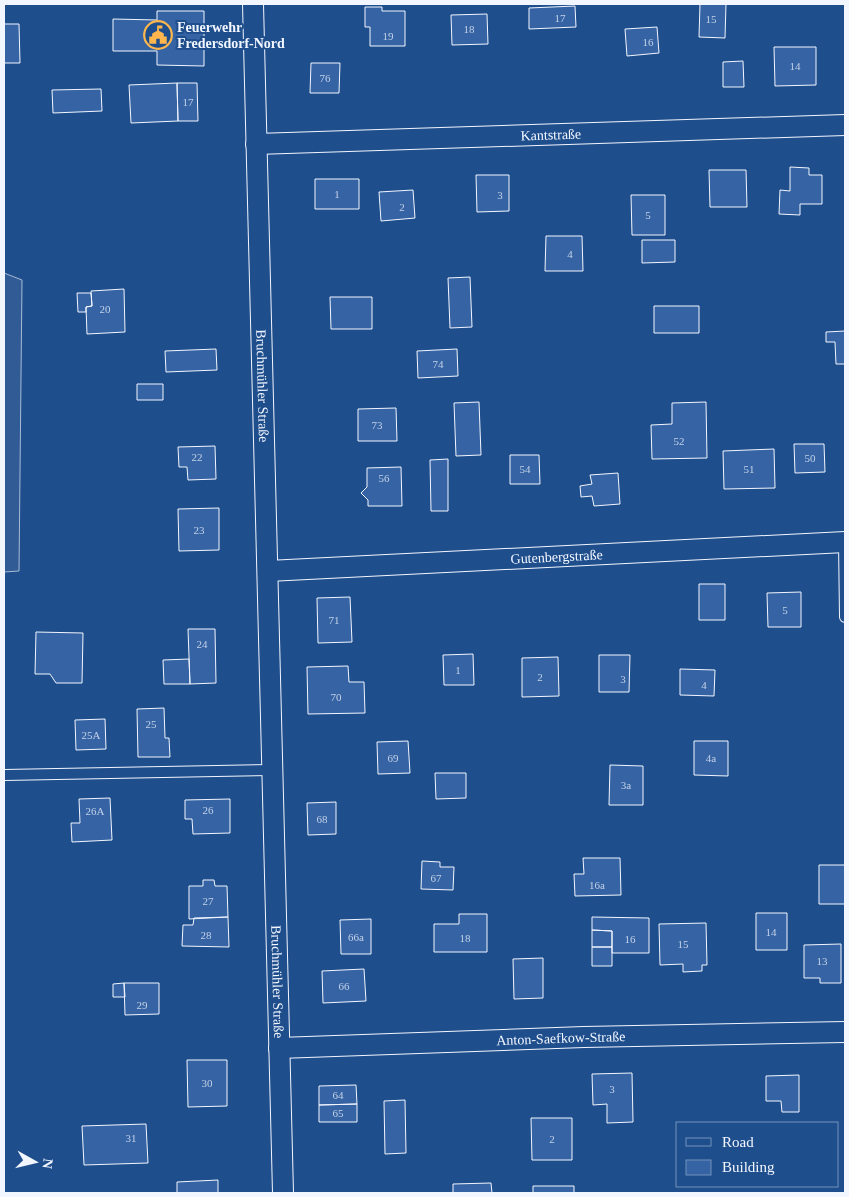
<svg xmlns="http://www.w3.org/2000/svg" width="849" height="1197" font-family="'Times New Roman',serif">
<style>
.built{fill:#305b95;stroke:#a8bbd7}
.building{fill:#3563a3;stroke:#f2f6ff}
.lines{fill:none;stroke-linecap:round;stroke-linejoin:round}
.lane-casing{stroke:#f2f6ff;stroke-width:12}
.street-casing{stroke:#f2f6ff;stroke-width:22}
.lane{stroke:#1f4e8c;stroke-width:10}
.street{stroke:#1f4e8c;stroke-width:20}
.labels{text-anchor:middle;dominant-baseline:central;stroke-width:4;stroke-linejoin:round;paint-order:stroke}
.number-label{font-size:11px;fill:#c3d1e8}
.poi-label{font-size:14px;font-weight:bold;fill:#f2f6ff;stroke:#1f4e8c;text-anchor:start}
.street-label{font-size:14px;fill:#f2f6ff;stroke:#1f4e8c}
</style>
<rect width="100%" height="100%" fill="#1f4e8c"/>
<path class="built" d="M4,273L22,280L19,571L4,572Z"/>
<path class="building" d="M700,4H726L725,38L699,37Z
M575,6L576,27L529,29V8Z
M365,7H382V11H405V46H370V27H365Z
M157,11H204V66L157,65V51H113V19L157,20Z
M487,14L488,44L452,45L451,15Z
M4,24H19L20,63H4Z
M657,27L659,53L627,56L625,29Z
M774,47H816V85L775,86Z
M743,61L744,87H723V62Z
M311,63H340L339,93H310Z
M177,83L178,121L131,123L129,85Z
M177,83H197L198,121H178Z
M101,89L102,111L53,113L52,90Z
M790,167L809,168V175H822V204H800V215L779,214L780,190L790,191Z
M709,170H746L747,207H710Z
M476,175H509V211L477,212Z
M315,179H359V209H315Z
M413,190L415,218L381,221L379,192Z
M631,195H665V235H632Z
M546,236H582L583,271H545Z
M642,240H675V262L642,263Z
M470,277L472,327L450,328L448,278Z
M124,289L125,332L87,334L86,307L92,306L91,291Z
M77,293H91L92,306L86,307V312H78Z
M330,297H372V329H331Z
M654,306H699V333H654Z
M845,331V364H836L835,342H826V332Z
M216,349L217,370L166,372L165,351Z
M457,349L458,376L418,378L417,351Z
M137,384H163V400H137Z
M479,402L481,455L456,456L454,403Z
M706,402L707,458L652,459L651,425L672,424V403Z
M396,408L397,441H358V409Z
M794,444H824L825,472L795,473Z
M215,446L216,479L188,480L187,467H179L178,447Z
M774,449L775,488L724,489L723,451Z
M510,455H539L540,484H510Z
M448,459V511H431L430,460Z
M401,467L402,506H368V500L361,493L367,487V468Z
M618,473L620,504L594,506L592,496L581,497L580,486L592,484L590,475Z
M219,508V550L179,551L178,509Z
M699,584H725V620H699Z
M801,592V627H768L767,593Z
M350,597L352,642L318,643L317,598Z
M188,629H215L216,683L190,684Z
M36,632L83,633L82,683H56L50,674H35Z
M473,654L474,685H444L443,655Z
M599,655H630L629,692H599Z
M558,657L559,696L522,697V658Z
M189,659L190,684H164L163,660Z
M348,666L349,682H364L365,713L308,714L307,667Z
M680,669L715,670L714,696L680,695Z
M164,708L165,738H169L170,757H138L137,709Z
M105,719L106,749L76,750L75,720Z
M408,741L410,773L378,774L377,742Z
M694,741H728V776L694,775Z
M610,765L643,766V805H609Z
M435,773H466V798L436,799Z
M110,798L112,840L72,842L71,823H80L79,799Z
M230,799V833L193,834L192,819H185V800Z
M336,802V834L308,835L307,803Z
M583,858H620L621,895L575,896L574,874H584Z
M422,861L440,862V867H454L453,890L421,889Z
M819,865H845V904H819Z
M203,880H214L215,886H227L228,917L189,919V886H203Z
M756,913H787V950H756Z
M459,914H487V952H434V924H459Z
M228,917L229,947L182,946L183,925H193L194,918Z
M592,917L649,918V953H612V931L592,930Z
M371,919V954H341L340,920Z
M706,923L707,965H702V971L683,972V964L660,965L659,924Z
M592,930L612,931V947H592Z
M841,944V983H820V978H804V945Z
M592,947H612V966H592Z
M543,958V998L514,999L513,959Z
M364,969L366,1001L323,1003L322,971Z
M124,983H159V1014L125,1015Z
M124,983L125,997H113V984Z
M187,1060H227V1106L188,1107Z
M632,1073L633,1122L607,1123V1104L593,1105L592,1074Z
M799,1075V1112H782L781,1101H766V1076Z
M356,1085L357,1104L319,1105V1086Z
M405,1100L406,1153L385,1154L384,1101Z
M357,1104V1122H319V1105Z
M531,1118H572V1160H532Z
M146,1124L148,1163L84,1165L82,1126Z
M218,1180V1193H177V1182Z
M491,1183L492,1193H453V1184Z
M533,1186H574V1193H533Z"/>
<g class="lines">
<defs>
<path id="lane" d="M844,542L845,617
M4,775L273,770"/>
<g id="street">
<path id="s1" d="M253,4L283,1193"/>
<path id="s2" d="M256,144L845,125"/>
<path id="s3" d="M268,571L845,542"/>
<path id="s4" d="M279,1048L584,1037L845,1032"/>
</g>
</defs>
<use href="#lane" class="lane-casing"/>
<use href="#street" class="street-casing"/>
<use href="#lane" class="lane"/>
<use href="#street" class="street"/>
</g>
<defs>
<symbol id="civic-ring" viewBox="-11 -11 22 22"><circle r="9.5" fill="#1f4e8c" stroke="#ffb74d" stroke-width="1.5"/><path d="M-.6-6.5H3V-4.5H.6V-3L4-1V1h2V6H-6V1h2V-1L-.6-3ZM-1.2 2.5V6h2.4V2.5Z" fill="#ffb74d"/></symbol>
</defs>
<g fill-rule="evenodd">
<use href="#civic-ring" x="142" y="19" width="32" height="32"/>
</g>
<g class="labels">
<g class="number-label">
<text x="560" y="18">17</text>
<text x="711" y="19">15</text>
<text x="469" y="29">18</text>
<text x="388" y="36">19</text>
<text x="648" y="42">16</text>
<text x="795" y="66">14</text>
<text x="325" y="78">76</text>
<text x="188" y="102">17</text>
<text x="337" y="194">1</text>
<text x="500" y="195">3</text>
<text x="402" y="207">2</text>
<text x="648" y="215">5</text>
<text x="570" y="254">4</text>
<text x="105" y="309">20</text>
<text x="438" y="364">74</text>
<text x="377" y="425">73</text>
<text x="679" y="441">52</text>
<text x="197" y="457">22</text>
<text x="810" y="458">50</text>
<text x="525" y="469">54</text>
<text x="749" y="469">51</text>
<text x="384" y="478">56</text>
<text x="199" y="530">23</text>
<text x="785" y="610">5</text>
<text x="334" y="620">71</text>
<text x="202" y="644">24</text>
<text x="458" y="670">1</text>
<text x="540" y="677">2</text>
<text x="623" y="679">3</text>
<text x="704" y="685">4</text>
<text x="336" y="697">70</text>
<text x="151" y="724">25</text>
<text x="91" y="735">25A</text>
<text x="393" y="758">69</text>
<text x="711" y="758">4a</text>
<text x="626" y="785">3a</text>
<text x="208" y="810">26</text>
<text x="95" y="811">26A</text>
<text x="322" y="819">68</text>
<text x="436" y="878">67</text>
<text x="597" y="885">16a</text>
<text x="208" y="901">27</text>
<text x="771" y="932">14</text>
<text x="206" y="935">28</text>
<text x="356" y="937">66a</text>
<text x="465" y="938">18</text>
<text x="630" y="939">16</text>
<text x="683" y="944">15</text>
<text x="822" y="961">13</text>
<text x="344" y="986">66</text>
<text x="142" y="1005">29</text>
<text x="207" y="1083">30</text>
<text x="612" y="1089">3</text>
<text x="338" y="1095">64</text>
<text x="338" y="1113">65</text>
<text x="131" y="1138">31</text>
<text x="552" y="1139">2</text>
</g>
<g class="poi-label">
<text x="177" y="27">Feuerwehr<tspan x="177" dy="16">Fredersdorf-Nord</tspan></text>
</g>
<g class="street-label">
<text stroke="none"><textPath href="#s2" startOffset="295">Kantstraße</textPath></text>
<text stroke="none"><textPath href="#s1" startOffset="382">Bruchmühler Straße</textPath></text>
<text stroke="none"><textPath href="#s3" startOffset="289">Gutenbergstraße</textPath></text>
<text stroke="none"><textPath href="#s1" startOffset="978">Bruchmühler Straße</textPath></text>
<text stroke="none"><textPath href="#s4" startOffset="282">Anton-Saefkow-Straße</textPath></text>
</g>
</g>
<rect width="849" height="1197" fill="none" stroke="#f2f6ff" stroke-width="10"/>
<rect x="676" y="1122" width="162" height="65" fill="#1f4e8c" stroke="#7391ba"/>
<rect x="686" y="1138" width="25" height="8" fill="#1f4e8c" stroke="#7391ba"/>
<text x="722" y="1147" font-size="15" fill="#f2f6ff">Road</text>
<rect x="686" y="1160" width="25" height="15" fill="#3563a3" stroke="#7391ba"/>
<text x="722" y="1172" font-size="15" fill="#f2f6ff">Building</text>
<g transform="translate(35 1162) rotate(98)" stroke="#1f4e8c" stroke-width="4" paint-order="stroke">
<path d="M0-4L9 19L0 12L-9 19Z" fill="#f2f6ff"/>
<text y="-8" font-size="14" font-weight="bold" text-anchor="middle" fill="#f2f6ff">N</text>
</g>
</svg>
